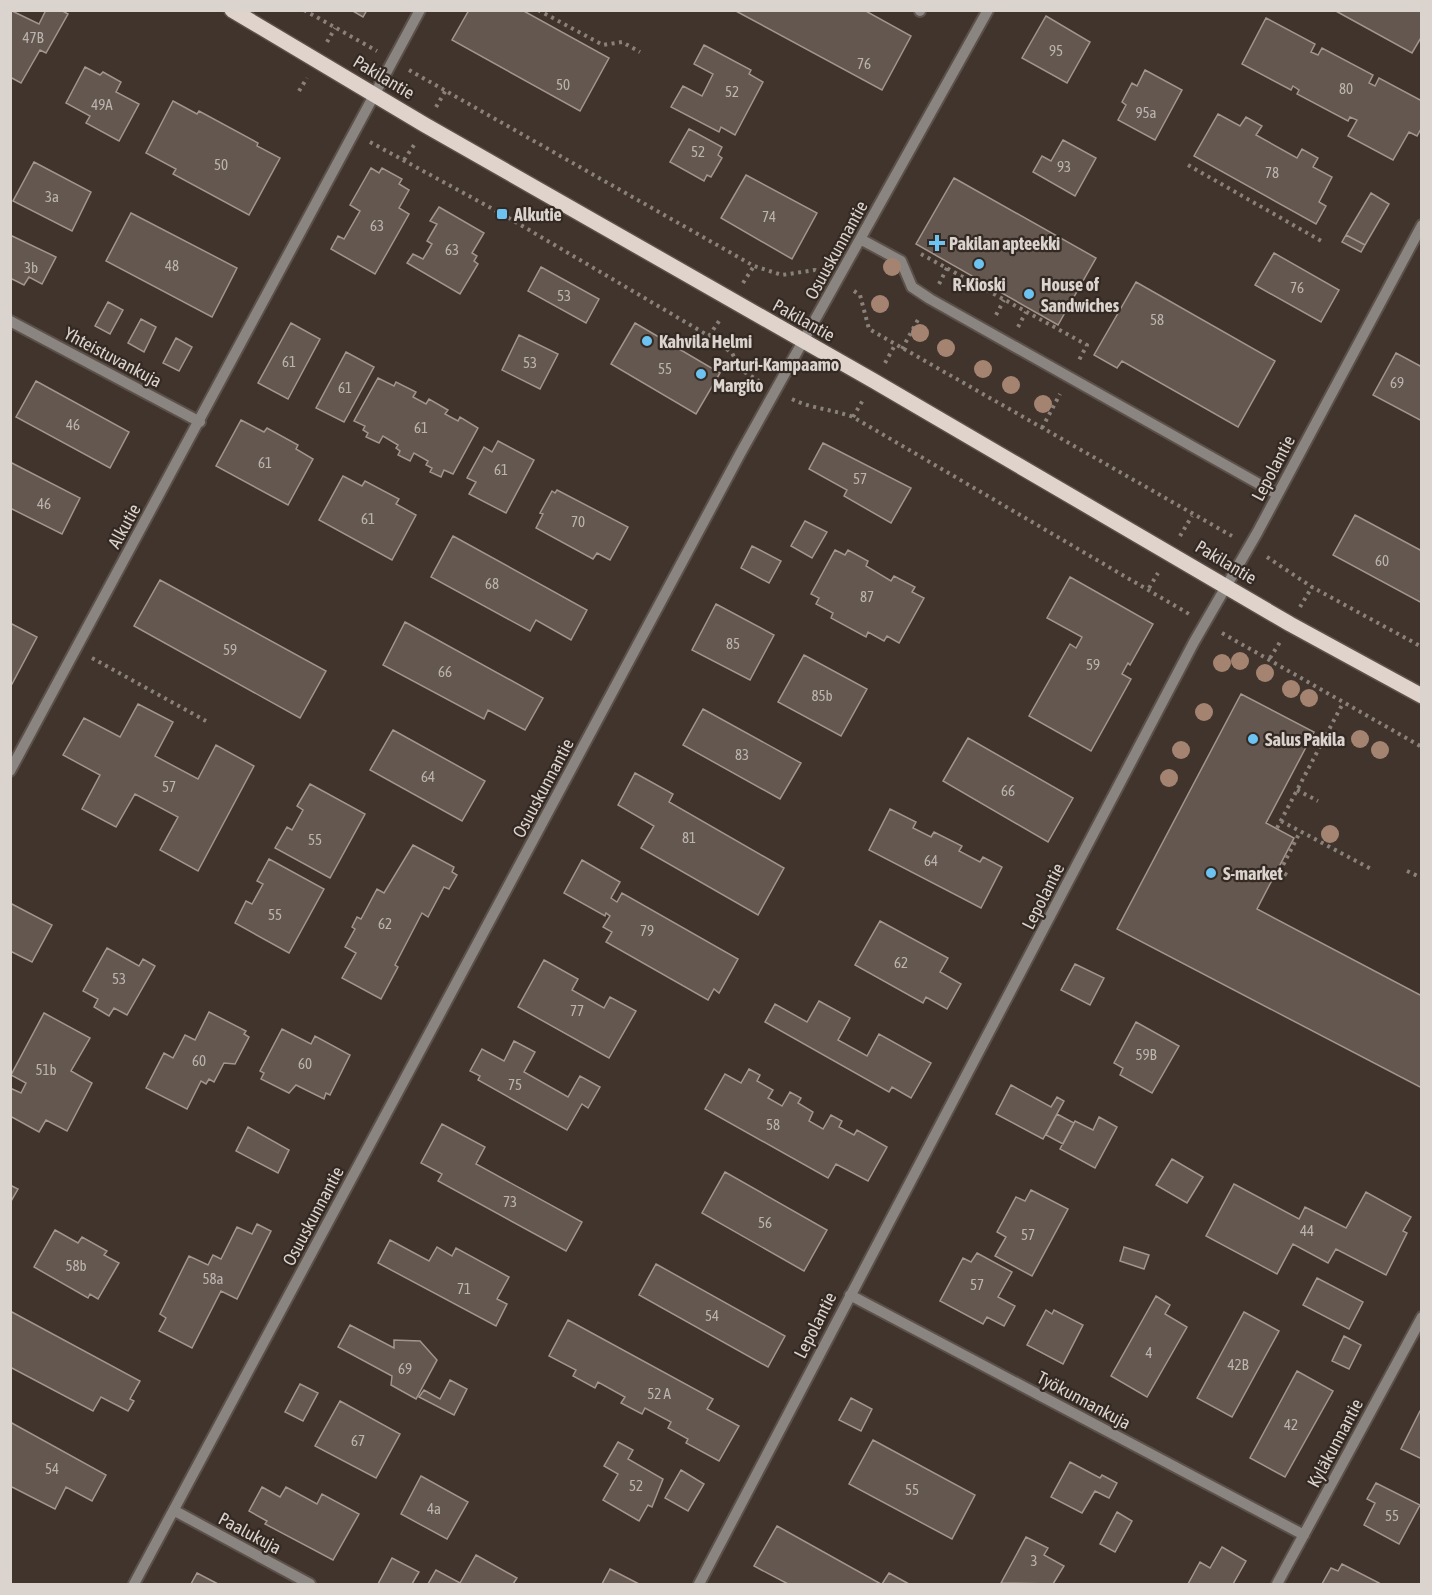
<svg xmlns="http://www.w3.org/2000/svg" width="1432" height="1595" font-family="'Asap Condensed',sans-serif">
<style>
.building{fill:#63574f;stroke:#a3958c;stroke-width:1.5}
.lines{fill:none;stroke-linecap:round;stroke-linejoin:round}
.minor-casing{stroke:#5c514a;stroke-width:14}
.major-casing{stroke:#5c514a;stroke-width:18}
.path{stroke:#8b817b;stroke-width:4;stroke-dasharray:3 4.5;stroke-linecap:butt}
.minor{stroke:#8b8581;stroke-width:10}
.major{stroke:#e0d3cb;stroke-width:15}
.tree{fill:#a48471}
.poi-dot{fill:#6cc3f2;stroke:#352a23;stroke-width:2}
.labels{text-anchor:middle;dominant-baseline:central;stroke-width:4.5;stroke-linejoin:round;paint-order:stroke}
.number-label{font-size:15px;fill:#bcb4ae}
.street-label{font-size:18px;fill:#dad3ce;stroke:#352a23}
.poi-label{font-size:18px;font-weight:bold;fill:#dad3ce;stroke:#352a23;text-anchor:start}
</style>
<rect width="100%" height="100%" fill="#40342d"/>
<path class="building" d="M10,10L39,24L46,10H61L68,14L46,53L40,50L21,83L10,77Z
M351,10H367L363,17Z
M469,10H522L609,58L580,111L452,40Z
M734,10H864L911,36L882,90Z
M1334,10H1422V36L1412,53Z
M1046,16L1090,42L1067,83L1022,58Z
M1266,18L1315,44L1311,52L1318,55L1322,48L1373,75L1369,83L1375,86L1379,78L1422,101V127L1417,136L1409,132L1393,160L1348,136L1357,120L1350,117L1348,121L1297,94L1299,90L1293,86L1291,90L1242,64Z
M704,45L751,70L749,74L763,82L735,135L721,127L719,132L671,107L683,86L702,96L713,74L694,64Z
M85,67L100,75L103,72L121,82L116,92L139,104L119,141L86,123L90,116L66,103Z
M1145,70L1182,90L1155,140L1118,120L1126,105L1122,102L1132,83L1137,86Z
M173,101L197,114L199,111L258,143L257,146L280,158L249,215L173,174L176,169L146,153Z
M1218,114L1240,126L1246,117L1262,126L1256,135L1297,158L1302,149L1318,158L1313,167L1332,177L1319,202L1326,206L1316,224L1194,156Z
M689,129L722,147L718,155L722,158L711,177L707,175L704,181L670,162Z
M1063,140L1096,158L1075,196L1033,172L1042,156L1051,161Z
M34,162L91,192L72,231L13,201Z
M371,168L379,173L382,168L402,179L399,184L409,190L399,208L409,214L375,274L331,249L338,236L344,239L360,211L350,205Z
M746,175L817,213L792,259L721,218Z
M954,178L1096,258L1058,325L916,244Z
M1371,193L1389,204L1365,245L1346,235Z
M439,207L484,233L472,253L477,256L474,261L478,264L460,294L407,263L413,254L423,259L432,244L427,241L437,224L430,221Z
M131,213L237,268L212,317L106,261Z
M10,235L56,257L42,284L29,277L24,285L10,278Z
M1346,235L1365,245L1361,252L1342,242Z
M1274,253L1339,290L1321,322L1255,285Z
M541,267L599,299L586,323L528,291Z
M1136,282L1275,361L1238,427L1122,361L1117,368L1094,355Z
M108,302L123,310L110,334L95,326Z
M141,319L156,327L144,352L128,343Z
M291,323L320,339L288,399L258,383Z
M635,323L720,373L696,414L611,364Z
M519,335L558,354L540,389L502,370Z
M176,338L192,347L179,371L163,363Z
M346,352L374,367L344,422L316,408Z
M1396,353L1422,367V421L1373,395Z
M378,378L394,386L396,382L416,392L413,397L426,404L429,399L448,410L445,414L458,421L460,417L478,428L453,474L444,470L441,477L430,472L432,468L426,465L428,461L414,453L410,461L398,455L400,451L396,448L398,445L383,436L379,443L366,437L368,433L363,430L365,426L354,421Z
M36,381L129,432L110,468L16,417Z
M241,420L264,432L267,428L298,445L296,449L313,459L288,505L216,466Z
M498,441L534,460L506,513L469,494L476,482L467,478L484,447L492,452Z
M823,443L911,488L891,523L844,496L847,490L809,469Z
M10,462L80,498L62,534L10,508Z
M343,476L362,486L365,481L399,499L396,504L416,515L392,560L319,520Z
M557,490L628,527L610,560L597,553L593,559L536,528L543,514L540,513L552,491L555,493Z
M1355,515L1422,551V603L1333,555Z
M805,521L827,532L812,558L791,546Z
M453,536L587,610L571,640L536,620L530,631L431,577Z
M752,546L781,561L769,583L741,568Z
M835,550L845,555L848,550L868,561L866,566L891,581L894,576L915,587L912,592L924,598L899,643L887,636L884,641L868,632L866,637L831,618L833,613L816,604L819,598L811,594Z
M1070,577L1153,624L1130,665L1128,663L1122,674L1131,679L1091,751L1029,716L1070,644L1076,648L1082,637L1047,618Z
M160,580L326,671L300,718L134,626Z
M716,604L774,635L750,680L692,650Z
M405,622L543,698L525,730L488,710L484,719L383,665Z
M10,623L37,637L12,684L10,683Z
M804,655L867,689L841,736L778,702Z
M1241,694L1314,732L1266,823L1294,838L1257,909L1422,996V1088L1117,929Z
M138,704L173,722L155,756L198,779L216,745L254,766L198,871L160,850L178,817L135,794L116,827L82,809L100,775L63,755L84,718L120,737Z
M703,709L801,763L780,799L683,745Z
M393,730L485,781L462,821L370,770Z
M968,738L1073,798L1048,842L943,781Z
M635,773L673,794L669,802L784,868L758,915L641,848L654,826L618,805Z
M310,784L365,814L330,878L275,848L287,827L292,830L303,810L297,806Z
M890,809L916,822L913,828L931,837L934,832L962,846L959,851L980,862L983,857L1002,867L981,908L869,850Z
M413,845L454,867L452,872L457,875L449,889L444,887L428,917L422,913L395,965L398,967L381,999L342,978L356,953L345,947L355,929L352,927L357,917L361,919L377,889L384,893Z
M269,859L324,889L289,953L235,923L246,901L252,904L263,884L257,881Z
M582,860L620,882L611,898L617,902L622,893L738,959L719,993L714,989L708,1000L606,942L612,932L603,927L610,916L606,913L605,916L564,893Z
M10,903L52,925L32,962L10,951Z
M880,921L948,958L940,972L961,984L947,1009L926,997L923,1003L855,965Z
M107,948L139,966L143,959L155,966L127,1015L114,1008L109,1016L94,1007L98,999L83,991Z
M544,960L578,979L572,990L604,1008L610,997L636,1011L609,1058L518,1007Z
M1075,964L1104,978L1090,1005L1061,990Z
M819,1001L850,1018L838,1040L867,1056L879,1034L931,1063L911,1098L892,1087L889,1092L765,1022L775,1004L807,1022Z
M209,1012L246,1031L244,1034L249,1037L235,1064L224,1063L214,1082L209,1079L206,1084L201,1081L187,1109L146,1088L164,1053L173,1058L185,1035L195,1040Z
M44,1013L90,1038L71,1071L92,1083L67,1131L46,1120L39,1132L10,1116V1088L21,1093L26,1083L11,1075Z
M1136,1022L1179,1046L1152,1093L1120,1075L1123,1068L1114,1063Z
M282,1029L311,1044L315,1036L350,1055L330,1095L326,1093L324,1099L296,1085L289,1093L261,1079L264,1073L260,1071Z
M514,1041L535,1052L524,1072L568,1097L580,1076L600,1087L588,1108L582,1104L567,1130L478,1080L480,1076L470,1071L482,1049L504,1061Z
M749,1069L760,1075L757,1081L773,1090L768,1098L782,1106L790,1092L801,1098L798,1103L813,1112L809,1121L823,1129L831,1115L842,1121L839,1127L854,1135L857,1130L887,1147L868,1181L836,1164L828,1178L705,1109L725,1074L741,1083Z
M1011,1085L1051,1107L1057,1097L1064,1101L1043,1139L996,1114Z
M1057,1114L1074,1123L1063,1144L1046,1135Z
M1099,1117L1117,1127L1095,1168L1060,1149L1075,1121L1093,1130Z
M442,1124L485,1147L476,1164L582,1222L566,1251L438,1181L442,1174L421,1163Z
M248,1127L289,1150L278,1173L236,1151Z
M1172,1159L1203,1177L1187,1203L1156,1185Z
M725,1172L827,1230L804,1271L702,1213Z
M1234,1184L1299,1219L1305,1207L1346,1228L1366,1192L1411,1217L1403,1231L1407,1233L1386,1275L1336,1249L1328,1263L1293,1244L1277,1274L1206,1236Z
M10,1185L18,1189L10,1203Z
M1031,1190L1068,1209L1032,1276L995,1256L1006,1237L997,1232L1016,1197L1025,1201Z
M257,1224L271,1231L237,1299L221,1291L192,1348L159,1331L166,1318L160,1314L189,1256L208,1265L213,1255L221,1259L237,1227L252,1234Z
M55,1230L78,1243L82,1237L107,1251L104,1255L119,1263L98,1299L90,1294L88,1298L34,1267Z
M390,1240L429,1261L437,1247L452,1256L456,1248L509,1277L497,1299L507,1304L496,1326L378,1263Z
M1124,1247L1149,1255L1144,1269L1120,1261Z
M977,1253L1012,1272L998,1297L1015,1306L1004,1326L987,1317L983,1324L940,1301L963,1258L971,1262Z
M656,1264L785,1336L768,1367L639,1295Z
M1317,1278L1363,1302L1349,1329L1303,1305Z
M1156,1296L1170,1305L1165,1314L1187,1327L1147,1397L1111,1376Z
M1046,1310L1052,1314L1054,1310L1083,1325L1063,1364L1027,1345Z
M10,1311L140,1381L130,1399L134,1401L128,1411L101,1397L93,1411L10,1367Z
M1244,1312L1279,1331L1232,1417L1197,1398Z
M568,1320L713,1399L707,1409L739,1426L719,1461L686,1443L688,1439L668,1428L671,1422L645,1408L642,1414L621,1403L625,1397L598,1382L595,1388L573,1376L576,1370L549,1356Z
M350,1325L394,1348V1340L420,1341L437,1360L416,1399L391,1385L392,1376L338,1347Z
M1344,1336L1361,1345L1349,1369L1332,1361Z
M1297,1371L1333,1391L1285,1477L1250,1458Z
M450,1380L467,1389L454,1415L419,1397L424,1390L440,1399Z
M300,1384L318,1393L303,1421L285,1412Z
M851,1398L872,1409L861,1431L839,1420Z
M340,1401L400,1434L376,1478L315,1446Z
M1420,1411H1422V1459L1401,1449Z
M10,1422L106,1475L92,1501L66,1487L55,1509L10,1486Z
M873,1440L975,1495L952,1539L849,1484Z
M618,1442L633,1450L628,1459L663,1479L652,1507L648,1505L639,1521L603,1500L618,1474L604,1466Z
M1070,1462L1100,1478L1102,1475L1117,1483L1109,1498L1095,1491L1082,1513L1051,1497Z
M681,1470L704,1484L688,1511L665,1498Z
M421,1476L468,1502L447,1539L401,1514Z
M1376,1483L1420,1505L1399,1544L1364,1525L1375,1503L1367,1499Z
M262,1487L280,1497L286,1487L317,1504L322,1494L359,1514L333,1560L265,1524L267,1521L249,1511Z
M1117,1512L1132,1521L1115,1552L1100,1544Z
M777,1526L881,1584H788L754,1566Z
M1026,1537L1048,1548L1044,1555L1064,1566L1053,1584L1001,1583Z
M1222,1547L1246,1561L1233,1584H1188L1200,1562L1210,1568Z
M476,1555L517,1578L513,1584H428L436,1570L460,1583Z
M392,1558L419,1572L412,1584H378Z
M1342,1564L1379,1583L1378,1584H1322L1331,1568L1338,1571Z
M610,1569L639,1584H602Z
M197,1573L218,1584H191Z
M889,1573L909,1584H882Z"/>
<g class="lines">
<defs>
<path id="minor" d="M920,11V10
M862,240L901,261L912,287L930,299L1277,494
M10,321L200,422
M10,771L420,10
M850,1295L1304,1535
M175,1511L310,1584
M134,1584L740,454L988,10
M699,1584L1194,642L1257,533L1422,225
M1277,1584L1422,1317"/>
<path id="major" d="M232,10L425,125L874,381L1290,624L1422,696"/>
</defs>
<use href="#minor" class="minor-casing"/>
<use href="#major" class="major-casing"/>
<path class="path" d="M304,10L377,51
M538,10L603,45L622,42L640,52
M327,42L335,28
M409,70L754,266L782,275L815,270L821,273
M299,91L307,78
M436,107L446,90
M370,142L502,214L709,336L732,353L741,370L759,381
M404,160L414,145
M1188,165L1323,242
M921,254L1087,345L1078,362
M743,283L754,266
M939,284L947,268
M854,291L860,295L869,329L1232,536
M996,315L1004,300
M1018,327L1026,312
M709,336L721,318
M902,349L920,316
M885,363L895,345
M792,399C812,409 832,409 853,417L1189,614
M853,417L863,400
M1042,428L1060,394
M1180,536L1192,516
M1267,557L1312,587L1422,647
M1149,588L1158,573
M1300,607L1312,587
M1222,633L1422,747
M92,658L206,721
M1270,658L1280,642
M1297,790L1318,801
M1281,821L1373,870
M1277,828L1343,703
M1407,871L1422,878
M1287,875L1280,871L1300,832"/>
<use href="#minor" class="minor"/>
<use href="#major" class="major"/>
</g>
<g class="tree">
<circle cx="892" cy="267" r="9"/>
<circle cx="880" cy="304" r="9"/>
<circle cx="920" cy="333" r="9"/>
<circle cx="946" cy="348" r="9"/>
<circle cx="983" cy="369" r="9"/>
<circle cx="1011" cy="385" r="9"/>
<circle cx="1043" cy="404" r="9"/>
<circle cx="1240" cy="661" r="9"/>
<circle cx="1222" cy="663" r="9"/>
<circle cx="1265" cy="673" r="9"/>
<circle cx="1291" cy="689" r="9"/>
<circle cx="1309" cy="698" r="9"/>
<circle cx="1204" cy="712" r="9"/>
<circle cx="1360" cy="739" r="9"/>
<circle cx="1181" cy="750" r="9"/>
<circle cx="1380" cy="750" r="9"/>
<circle cx="1169" cy="778" r="9"/>
<circle cx="1330" cy="834" r="9"/>
</g>
<g class="poi-dot">
<rect x="496" y="208" width="12" height="12" rx="3"/>
<path d="M934 234h6v6h6v6h-6v6h-6v-6h-6v-6h6z"/>
<circle cx="979" cy="264" r="6"/>
<circle cx="1029" cy="294" r="6"/>
<circle cx="647" cy="341" r="6"/>
<circle cx="701" cy="374" r="6"/>
<circle cx="1253" cy="739" r="6"/>
<circle cx="1211" cy="873" r="6"/>
</g>
<g class="labels">
<g class="number-label">
<text x="33" y="37">47B</text>
<text x="1056" y="50">95</text>
<text x="864" y="63">76</text>
<text x="563" y="84">50</text>
<text x="1346" y="88">80</text>
<text x="732" y="91">52</text>
<text x="102" y="104">49A</text>
<text x="1146" y="112">95a</text>
<text x="698" y="151">52</text>
<text x="221" y="164">50</text>
<text x="1064" y="166">93</text>
<text x="1272" y="172">78</text>
<text x="52" y="196">3a</text>
<text x="769" y="216">74</text>
<text x="377" y="225">63</text>
<text x="452" y="249">63</text>
<text x="172" y="265">48</text>
<text x="31" y="267">3b</text>
<text x="1297" y="287">76</text>
<text x="564" y="295">53</text>
<text x="1157" y="319">58</text>
<text x="289" y="361">61</text>
<text x="530" y="362">53</text>
<text x="665" y="368">55</text>
<text x="1397" y="382">69</text>
<text x="345" y="387">61</text>
<text x="73" y="424">46</text>
<text x="421" y="427">61</text>
<text x="265" y="462">61</text>
<text x="501" y="469">61</text>
<text x="860" y="478">57</text>
<text x="44" y="503">46</text>
<text x="368" y="518">61</text>
<text x="578" y="521">70</text>
<text x="1382" y="560">60</text>
<text x="492" y="583">68</text>
<text x="867" y="596">87</text>
<text x="733" y="643">85</text>
<text x="230" y="649">59</text>
<text x="1093" y="664">59</text>
<text x="445" y="671">66</text>
<text x="822" y="695">85b</text>
<text x="742" y="754">83</text>
<text x="428" y="776">64</text>
<text x="169" y="786">57</text>
<text x="1008" y="790">66</text>
<text x="689" y="837">81</text>
<text x="315" y="839">55</text>
<text x="931" y="860">64</text>
<text x="275" y="914">55</text>
<text x="385" y="923">62</text>
<text x="647" y="930">79</text>
<text x="901" y="962">62</text>
<text x="119" y="978">53</text>
<text x="577" y="1010">77</text>
<text x="1146" y="1054">59B</text>
<text x="199" y="1060">60</text>
<text x="305" y="1063">60</text>
<text x="46" y="1069">51b</text>
<text x="515" y="1084">75</text>
<text x="773" y="1124">58</text>
<text x="510" y="1201">73</text>
<text x="765" y="1222">56</text>
<text x="1307" y="1230">44</text>
<text x="1028" y="1234">57</text>
<text x="76" y="1265">58b</text>
<text x="213" y="1278">58a</text>
<text x="977" y="1284">57</text>
<text x="464" y="1288">71</text>
<text x="712" y="1315">54</text>
<text x="1149" y="1352">4</text>
<text x="1238" y="1364">42B</text>
<text x="405" y="1368">69</text>
<text x="659" y="1393">52 A</text>
<text x="1291" y="1424">42</text>
<text x="358" y="1440">67</text>
<text x="52" y="1468">54</text>
<text x="636" y="1485">52</text>
<text x="912" y="1489">55</text>
<text x="434" y="1508">4a</text>
<text x="1392" y="1515">55</text>
<text x="1034" y="1560">3</text>
</g>
<g class="street-label">
<text transform="translate(384 77) rotate(31)">Pakilantie</text>
<text transform="translate(836 250) rotate(-61)">Osuuskunnantie</text>
<text transform="translate(804 320) rotate(29)">Pakilantie</text>
<text transform="translate(113 357) rotate(28)">Yhteistuvankuja</text>
<text transform="translate(1273 468) rotate(-62)">Lepolantie</text>
<text transform="translate(124 526) rotate(-61)">Alkutie</text>
<text transform="translate(1226 562) rotate(31)">Pakilantie</text>
<text transform="translate(543 788) rotate(-62)">Osuuskunnantie</text>
<text transform="translate(1043 896) rotate(-63)">Lepolantie</text>
<text transform="translate(313 1216) rotate(-62)">Osuuskunnantie</text>
<text transform="translate(815 1325) rotate(-63)">Lepolantie</text>
<text transform="translate(1084 1400) rotate(28)">Työkunnankuja</text>
<text transform="translate(1335 1443) rotate(-62)">Kyläkunnantie</text>
<text transform="translate(250 1533) rotate(28)">Paalukuja</text>
</g>
<g class="poi-label">
<text x="514" y="214">Alkutie</text>
<text x="949" y="243">Pakilan apteekki</text>
<text x="979" y="284" text-anchor="middle">R-Kioski</text>
<text x="1041" y="284">House of<tspan x="1041" dy="21">Sandwiches</tspan></text>
<text x="659" y="341">Kahvila Helmi</text>
<text x="713" y="364">Parturi-Kampaamo<tspan x="713" dy="21">Margito</tspan></text>
<text x="1265" y="739">Salus Pakila</text>
<text x="1223" y="873">S-market</text>
</g>
</g>
<rect width="1432" height="1595" fill="none" stroke="#dad3ce" stroke-width="24"/>
</svg>
